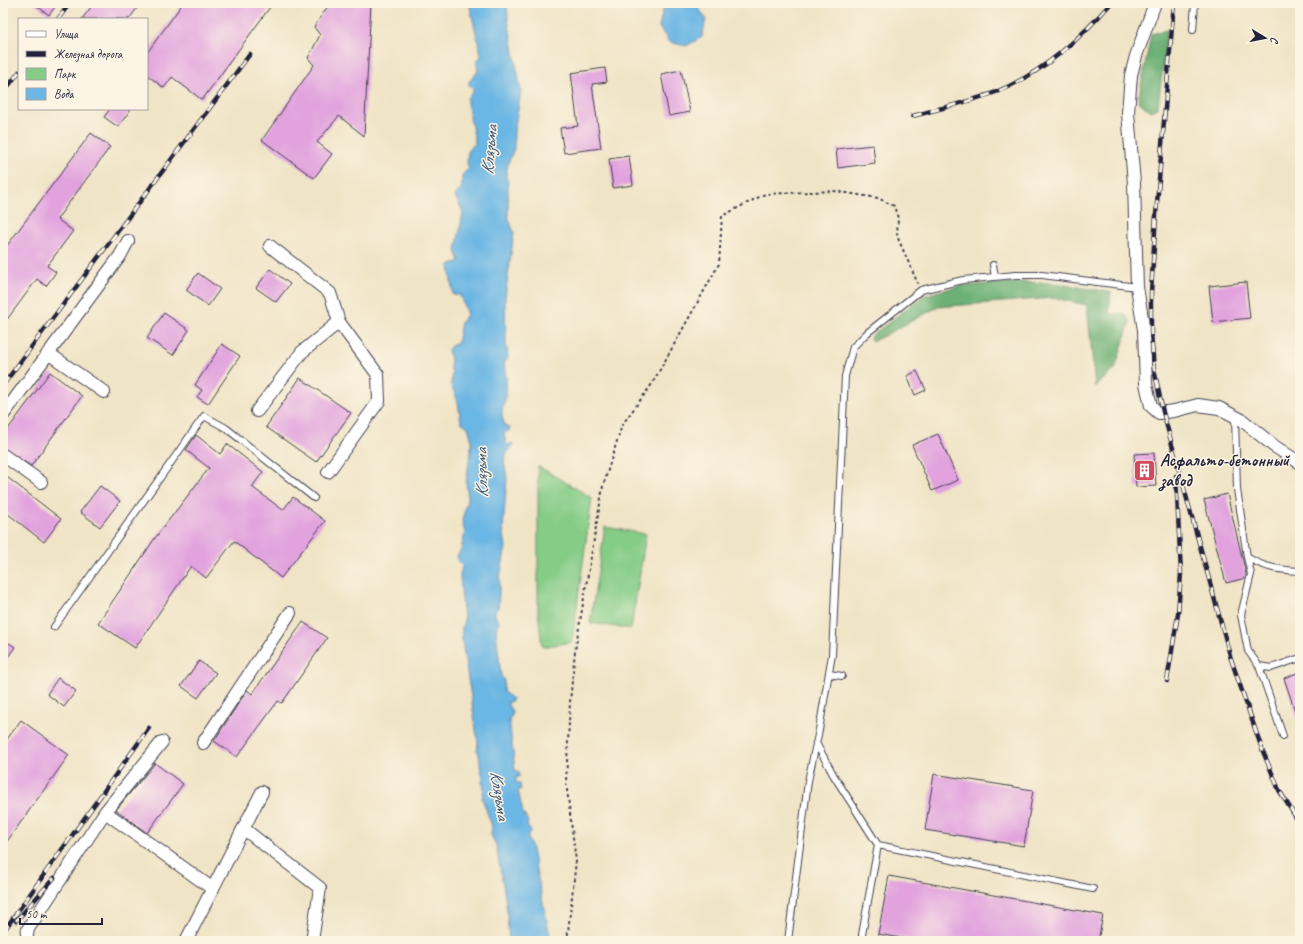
<svg xmlns="http://www.w3.org/2000/svg" width="1303" height="944" font-family="Caveat,sans-serif">
<style>
.green{fill:#85cc87;stroke:#547761}
.forest{fill:#6cb074;stroke:#476958}
.water{fill:#6bb6e4;stroke:#466c90}
.building{fill:#e1a2de}
.lines{fill:none;stroke-linecap:round;stroke-linejoin:round}
.service-casing{stroke:#413f50;stroke-width:8}
.minor-casing{stroke:#413f50;stroke-width:14}
.path{stroke:#413f50;stroke-width:2;stroke-dasharray:3 3;stroke-linecap:butt}
.service{stroke:#fff;stroke-width:6}
.minor{stroke:#fff;stroke-width:12}
.rail-casing{stroke:#22223b;stroke-width:4.5}
.rail{stroke:#fcf5e5;stroke-width:3;stroke-dasharray:9;stroke-linecap:butt}
.labels{text-anchor:middle;dominant-baseline:central;stroke-width:3;stroke-linejoin:round;paint-order:stroke}
.poi-label{font-size:17px;font-weight:bold;fill:#22223b;stroke:#fcf5e5;text-anchor:start}
.water-label{font-size:18px;font-style:italic;fill:#3c5676;stroke:#fcf5e5}
</style>
<rect width="100%" height="100%" fill="#fcf5e5"/>
<filter id="ink" filterUnits="userSpaceOnUse"><feTurbulence type="fractalNoise" baseFrequency=".025" numOctaves="2"/><feDisplacementMap in="SourceGraphic" scale="8" xChannelSelector="R" yChannelSelector="G"/><feConvolveMatrix kernelMatrix="1 2 1 2 8 2 1 2 1" color-interpolation-filters="sRGB"/></filter>
<filter id="wash" filterUnits="userSpaceOnUse"><feTurbulence type="fractalNoise" baseFrequency=".012" numOctaves="4" result="noise"/><feDisplacementMap in="SourceGraphic" scale="16" xChannelSelector="R" yChannelSelector="G"/><feGaussianBlur stdDeviation="0.9" result="paint"/><feColorMatrix in="noise" values="0 0 0 0 0 0 0 0 0 0 0 0 0 0 0 0 0 1.4 0 .05"/><feComposite in="paint" operator="in"/></filter>
<g filter="url(#wash)">
<rect width="100%" height="100%" fill="#f0e4c6"/>
<path class="green" d="M538,466L592,498L572,642L542,647L538,611Z
M605,527L646,534L631,629L590,623Z"/>
<path class="forest" d="M1167,30L1158,108L1150,111L1138,101L1151,34Z
M1018,282L1053,283L1111,292L1109,314L1124,313L1130,322L1115,369L1095,387L1087,305L1053,298L938,307L872,342L870,337L924,295L960,286Z"/>
<path class="water" d="M469,3H507L508,19L521,91L514,132V149L508,163L506,176L508,184V216L514,233L505,297L506,343L508,357L504,364C506,371 507,388 506,396C503,409 499,411 505,426L510,428L509,431L504,432L506,443L508,445L513,443V446L506,454L504,462L507,478L503,528L506,547L500,577L498,608L495,611V616L499,622L496,631L501,676L504,680L503,692L512,698V701L508,702V705L512,711V716L509,718L515,770L519,772V777H516V782L520,784L521,789L518,791L523,813L528,821L527,826L531,831L528,833V840L531,845L551,941H509L506,902L496,845L491,835L492,826L482,798L484,788L482,782L483,776C478,768 482,759 477,750L478,744L474,716L462,641V627L464,620L461,589L460,576L462,566L458,562L457,556L461,550L465,533L462,521L468,496L466,483L472,441L468,427L461,422L458,402L451,385L452,371L450,368L451,359L448,350L452,345L457,344L461,322L467,315L460,295H453L449,265L460,261L456,251L463,212L455,196L462,187V175L469,168L467,164L468,150L475,144V141L467,103V98L473,92V89L468,83L478,71L476,60L480,59L481,54Z
M674,3L696,4L706,19L702,37L686,46L669,42L659,27L663,10Z"/>
<g id="blocks">
<path class="building" d="M33,3H58L49,15Z
M94,3H141L129,19H82Z
M183,3H273L202,100L172,77L164,88L147,75V53Z
M330,3H371L364,136L339,116L317,142L332,154L314,178L262,140L314,65L308,58L320,35L314,27Z
M605,68L607,82L592,84L601,148L564,153L560,128L578,126L571,73Z
M681,70L690,112L669,116L661,74Z
M110,109H131L118,127L104,117Z
M91,133L110,147L57,219L73,231L47,266L56,272L46,286L37,279L3,325V251Z
M873,145L875,163L838,168L836,149Z
M629,156L633,185L613,188L609,159Z
M270,269L290,284L276,302L256,288Z
M198,273L220,289L208,306L186,290Z
M1246,282L1250,318L1213,322L1209,286Z
M164,313L189,330L173,355L147,338Z
M222,344L240,356L208,404L197,397L202,390L195,385Z
M917,371L926,390L915,395L907,376Z
M50,372L82,396L31,466L3,448V436Z
M300,378L351,413L316,462L266,427Z
M938,434L958,480L932,491L912,445Z
M196,435L220,454L227,444L263,472L252,487L283,510L293,497L325,521L281,578L234,541L206,578L191,566L135,648L98,623L155,538L209,468L186,450Z
M1154,453L1156,486L1136,487L1134,454Z
M3,474L61,519L44,542L3,510Z
M100,486L120,501L100,527L80,512Z
M1227,494L1246,574V578L1226,583L1204,500Z
M303,622L327,638L282,703L278,701L237,757L214,741L247,690L252,694Z
M3,639L15,647L3,664Z
M199,661L216,673L198,698L181,686Z
M1300,672V720H1298L1284,678Z
M58,678L76,691L64,707L47,694Z
M21,720L69,755L3,847V745Z
M155,763L183,784L147,833L116,810Z
M934,774L1033,790L1024,846L925,830Z
M889,876L1103,915L1098,941H918L878,934Z"/>
</g>
</g>
<g filter="url(#ink)">
<use href="#blocks" fill-opacity="0" stroke="#413f50" stroke-width="1"/>
<g class="lines">
<defs>
<path id="service" d="M1193,30L1195,3
M993,265L995,277
M1235,417L1237,489L1247,557C1264,568 1280,570 1300,571
M1247,557L1251,574L1241,615L1248,651L1259,666L1271,668L1300,658
M54,627L204,416L226,428L314,498
M1259,666L1283,736
M829,674L842,676
M816,743L834,776L878,845L862,935
M878,845L1093,889
M788,941L808,781L819,730L832,655L845,376L853,347L867,333L921,290L963,280L1015,275H1042L1137,287"/>
<path id="minor" d="M1155,3L1136,56L1131,75L1128,113L1134,183L1137,287L1144,330L1146,384L1151,406L1159,413L1174,411L1198,405L1219,408L1242,420L1274,446L1300,463
M270,246L330,293L339,322L378,375L379,401L328,472
M48,353L104,392
M257,411L302,352L339,322
M3,415L120,256L128,241
M3,455L41,482
M203,743L290,613
M105,812L162,742
M244,829L320,888L312,941
M26,941L28,929L105,812L213,889
M186,941L262,792"/>
</defs>
<use href="#service" class="service-casing"/>
<use href="#minor" class="minor-casing"/>
<path class="path" d="M567,941L576,861L566,782L570,702L575,651L603,486L622,425L652,384L719,264L722,216L765,194L834,191L878,198L894,206L898,218L897,236L918,284"/>
<use href="#service" class="service"/>
<use href="#minor" class="minor"/>
<defs>
<path id="rail" d="M1174,3L1156,215L1151,293V333L1154,369L1163,412L1231,659L1262,749L1279,790L1300,824
M58,19L70,3
M3,93L19,72
M913,116C941,108 969,102 996,92C1041,74 1080,39 1111,3
M3,385L250,54
M1167,681L1178,614L1181,573L1176,476
M16,921L54,878
M3,932L149,728"/>
</defs>
<use href="#rail" class="rail-casing"/>
<use href="#rail" class="rail"/>
</g>
</g>
<defs>
<symbol id="building-square" viewBox="-11 -11 22 22"><rect x="-9" y="-9" width="18" height="18" rx="4" fill="#d1495b" stroke="#fcf5e5"/><path d="M-4-6H4V6H1V3H-1V6H-4ZM-2.5-4.3h1.7v1.8h-1.7ZM.8-4.3h1.7v1.8H.8ZM-2.5-1h1.7V.8h-1.7ZM.8-1h1.7V.8H.8Z" fill="#fff"/></symbol>
</defs>
<g fill-rule="evenodd">
<use href="#building-square" x="1132" y="458" width="25" height="25"/>
</g>
<g class="labels">
<g class="poi-label">
<text x="1160" y="460">Асфальто-бетонный<tspan x="1160" dy="20">завод</tspan></text>
</g>
<g class="water-label">
<text transform="translate(489 150) rotate(-85)">Клязьма</text>
<text transform="translate(481 473) rotate(-91)">Клязьма</text>
<text transform="translate(500 795) rotate(81)">Клязьма</text>
</g>
</g>
<rect width="1303" height="944" fill="none" stroke="#fcf5e5" stroke-width="16"/>
<rect x="18" y="18" width="130" height="92" fill="#fcf5e5" stroke="#a5a1a1"/>
<rect x="26" y="31" width="20" height="6" fill="#ffffff" stroke="#a5a1a1"/>
<text x="54" y="38" font-size="12" fill="#22223b">Улица</text>
<rect x="26" y="51" width="20" height="6" fill="#22223b" stroke="#a5a1a1"/>
<text x="54" y="58" font-size="12" fill="#22223b">Железная дорога</text>
<rect x="26" y="68" width="20" height="12" fill="#85cc87" stroke="#a5a1a1"/>
<text x="54" y="78" font-size="12" fill="#22223b">Парк</text>
<rect x="26" y="88" width="20" height="12" fill="#6bb6e4" stroke="#a5a1a1"/>
<text x="54" y="98" font-size="12" fill="#22223b">Вода</text>
<g transform="translate(1265 38) rotate(100)" stroke="#fcf5e5" stroke-width="3" paint-order="stroke">
<path d="M0-3L7 15L0 10L-7 15Z" fill="#22223b"/>
<text y="-6" font-size="11" font-weight="bold" text-anchor="middle" fill="#22223b">С</text>
</g>
<path d="M20 918v6h82v-6" fill="none" stroke="#22223b" stroke-width="2"/>
<text x="26" y="918" font-size="12" fill="#22223b" stroke="#fcf5e5" stroke-width="3" paint-order="stroke">50 m</text>
</svg>
